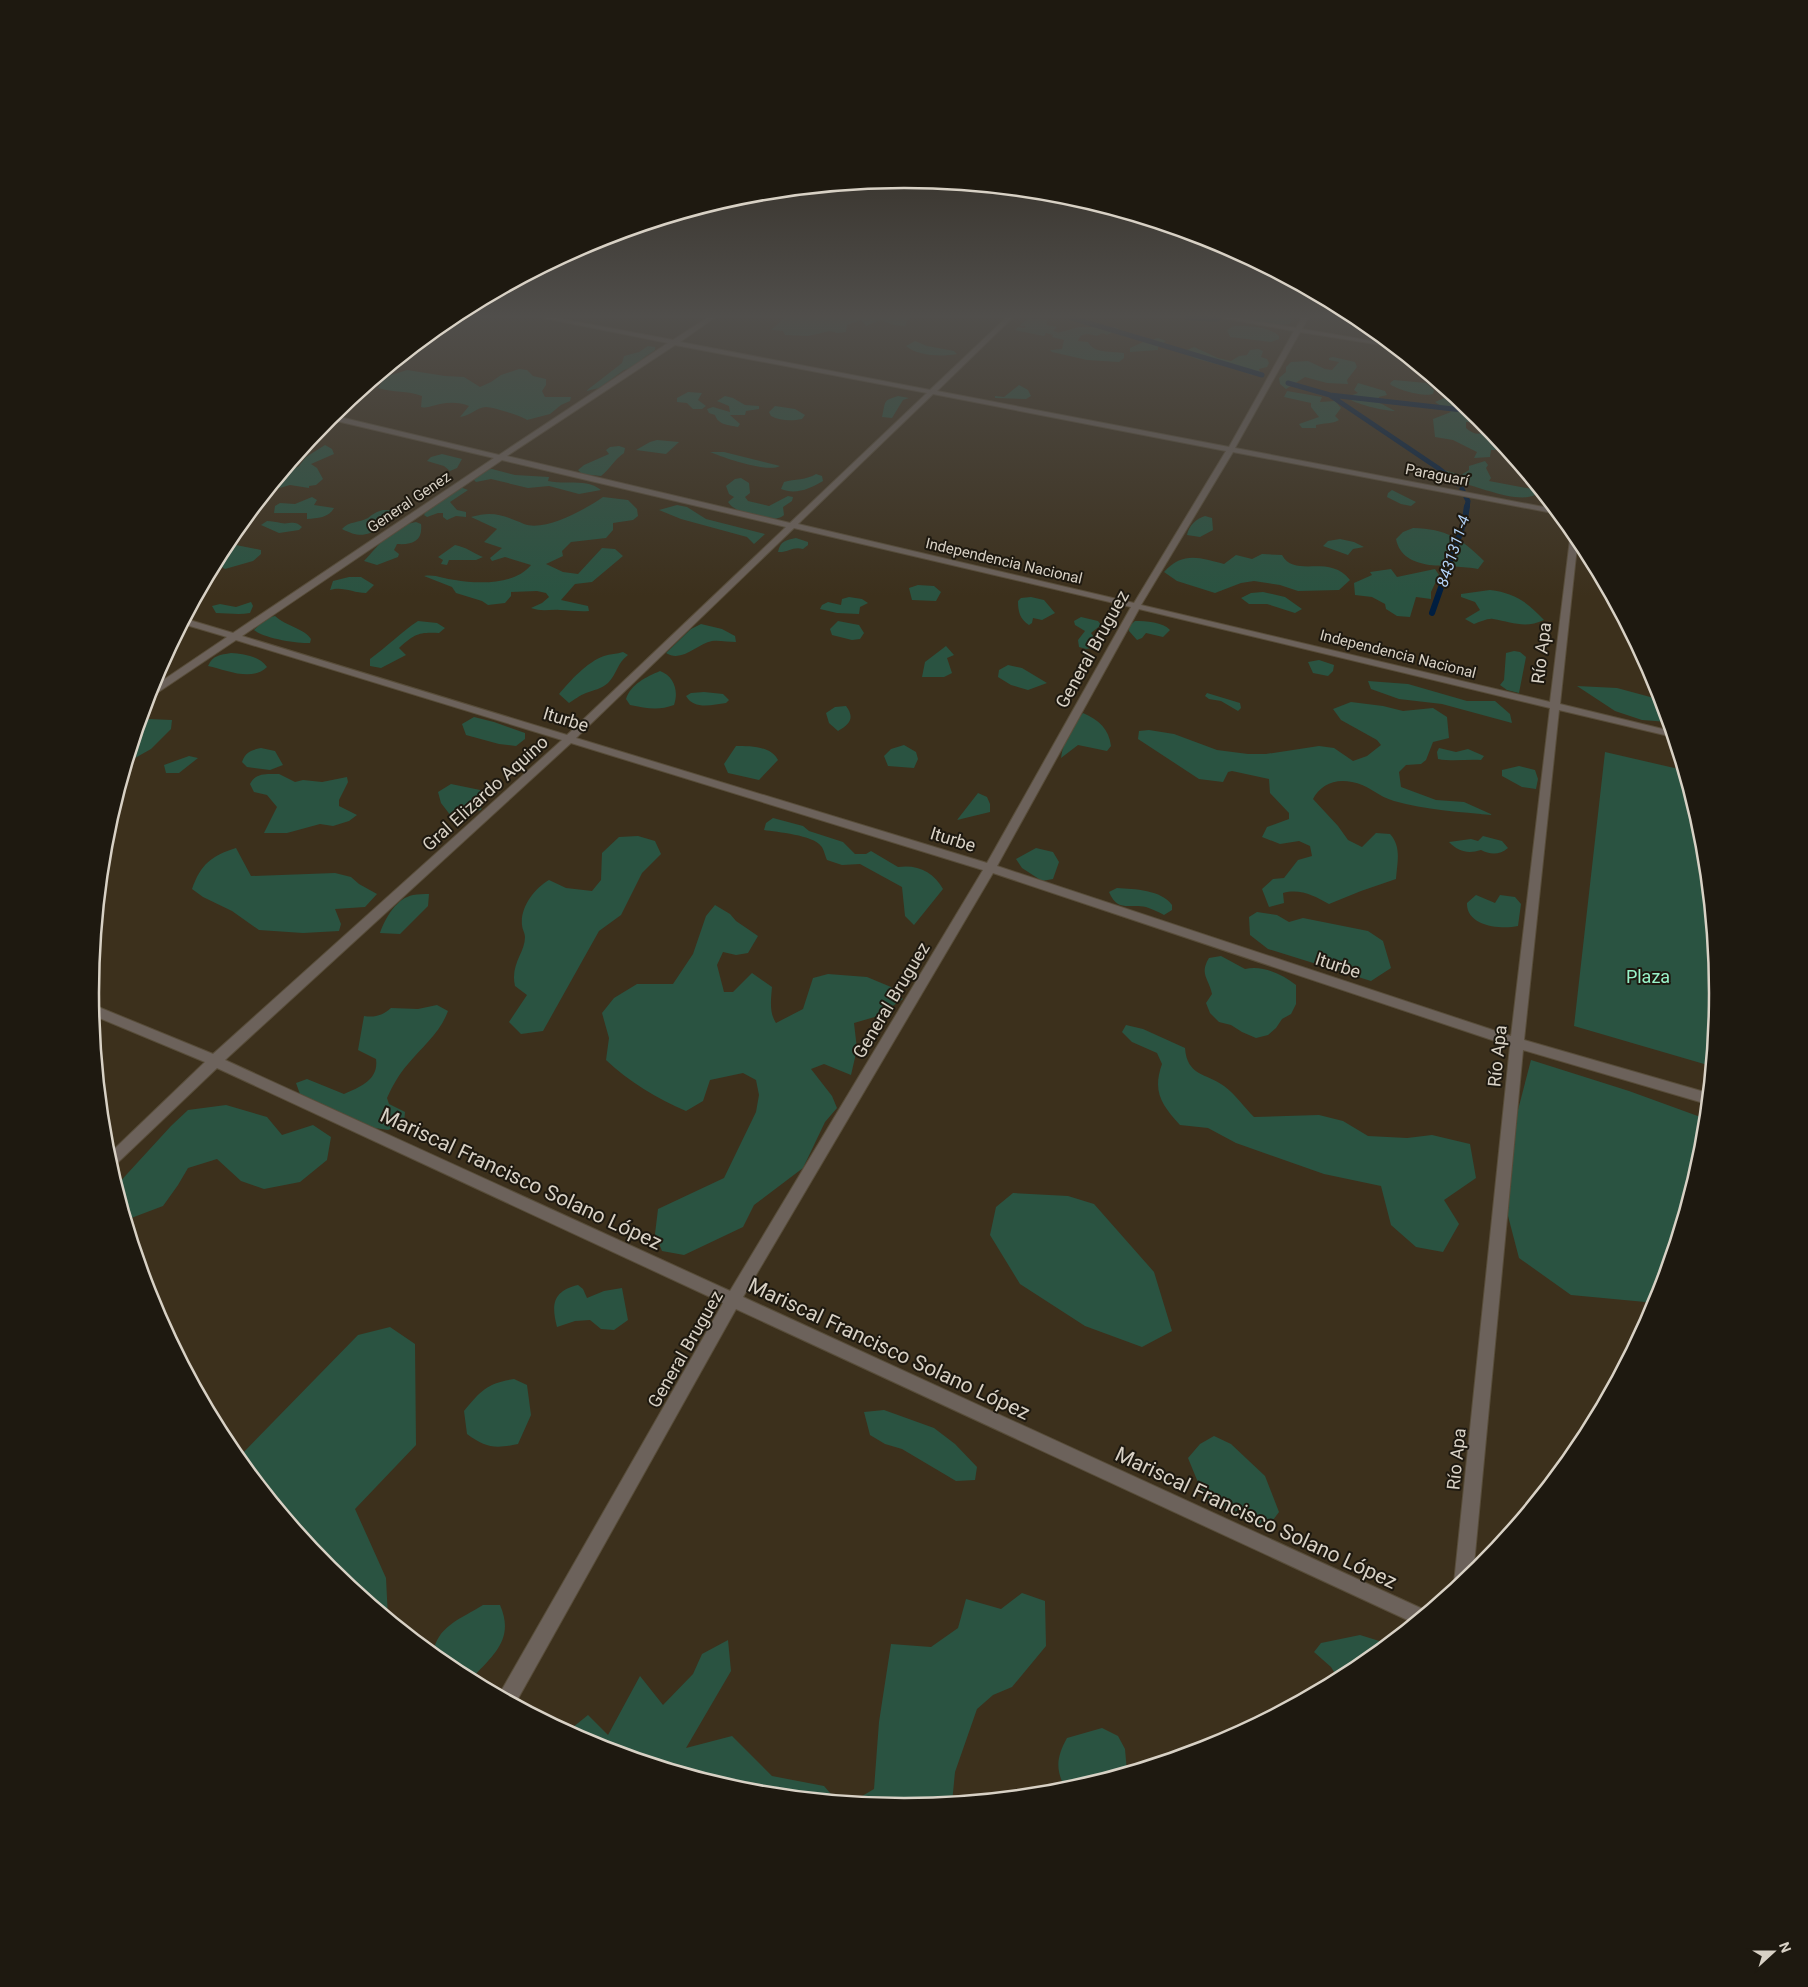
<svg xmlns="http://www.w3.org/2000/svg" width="1808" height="1987" font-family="Roboto,sans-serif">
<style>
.green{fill:#2a5341}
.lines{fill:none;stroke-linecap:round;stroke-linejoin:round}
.stream-far1{stroke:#001e40;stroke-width:5}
.stream{stroke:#001e40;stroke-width:6}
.street-casing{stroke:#584d3a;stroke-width:2}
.street{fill:#6c625b;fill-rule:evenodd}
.labels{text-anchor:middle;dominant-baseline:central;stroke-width:4;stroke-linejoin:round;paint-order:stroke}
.far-street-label{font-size:15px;fill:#d8d1c5;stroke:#1e1910}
.far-water-label{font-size:16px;font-style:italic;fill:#b3d3f9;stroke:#1e1910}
.street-label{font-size:18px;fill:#d8d1c5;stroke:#1e1910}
.park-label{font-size:18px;fill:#99f3c9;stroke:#1e1910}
.near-street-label{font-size:21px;fill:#d8d1c5;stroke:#1e1910}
.rim{fill:none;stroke:#d8d1c5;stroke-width:2.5}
</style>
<rect width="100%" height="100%" fill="#3c301c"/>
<path class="green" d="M784,318H909L905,326L894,325L880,320L866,326L861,320L847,325L846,332L837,333L830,331L808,336L785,335L783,331L771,330Z
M1027,318L1047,320V325L1057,327L1053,331L1058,332L1057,333L1079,327H1115L1119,329L1107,335L1102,333L1097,336C1090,334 1080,332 1078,341L1088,342C1094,354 1112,351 1124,353V358L1119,362L1087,360L1052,352L1050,350L1062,349L1064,340L1052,337L1053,335L1046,333L1044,336L1015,330L1018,327L1025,328V326H1020Z
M1243,318H1290L1292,320L1289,324C1273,326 1257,325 1243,318Z
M1234,326C1249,326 1267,326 1279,336V339L1271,342L1230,337L1227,330Z
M1158,338L1166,341L1158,347V350L1130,352V348L1143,342Z
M915,341L927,346L954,351L957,354C941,357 918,356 906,346Z
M648,346L655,347V350L643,358L637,366L624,370L599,388L586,391L622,363L624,356L639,352Z
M1194,347L1218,358L1231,361L1239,356L1247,355L1250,350L1258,349L1263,351L1261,357L1267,359L1269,363L1267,367L1259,369L1260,372L1252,375L1240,370L1197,359L1185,354L1187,350Z
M1333,357L1355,362L1357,367L1347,380L1348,384L1327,383L1305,377L1286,389L1280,384L1279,378L1286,372V367L1291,362L1308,361L1325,369L1332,370L1339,362L1329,360V358Z
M519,369L527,370L533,376L546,379V385L542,391L545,397H571L570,401L561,405L550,414L527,420C521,416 493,407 486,407C477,407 470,416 460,417L469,406C460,402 450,402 440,404C433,405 428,409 421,407L422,396C407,390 394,393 378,388L385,377L407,370L445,376L464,377L480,387L491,382L501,375Z
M1394,380L1426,383L1434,390L1433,394C1424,397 1397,390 1390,384L1391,382Z
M1358,383L1385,391L1387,395L1379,397L1378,402L1395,411C1385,411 1353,404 1347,397L1358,393L1354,390Z
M1019,385L1028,390L1031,396L1026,399L995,398V396L1004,397Z
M1287,391L1322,397L1320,402L1335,401L1341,408L1335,416L1339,420C1333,424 1323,423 1316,425V428H1302L1299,424L1319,417L1311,407V403L1284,397Z
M688,392L702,393L698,400L706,406L702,409H693L687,403L677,402V398Z
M1450,393L1484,423L1466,422V428C1474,435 1481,436 1489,429L1506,450H1491L1490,457L1474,458L1477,452L1453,440L1435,437L1433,419L1451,412L1435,402L1449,396Z
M725,396L733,398L745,405L759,406V409L746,411L745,415H730L740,424L738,427C729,425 718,425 715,415L709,413L707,409L713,407L730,412L729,406L717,401Z
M898,396L909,398L903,400L892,418L882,417C886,401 882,401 898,396Z
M775,406L795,409L805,415L802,419C792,421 780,421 771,416L769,412Z
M657,440L679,442L666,454L636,450L650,442Z
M325,445L332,449L334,454L311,464L317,468L323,479L316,485L309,486V488L290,485L269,491L282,475L299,466L306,457Z
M619,446L625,448L624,453C614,460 610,469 601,476L582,474L578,470L584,465L609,454L606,450L610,447Z
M710,452H724L780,466C768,473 724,458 710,452Z
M442,454L462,459L457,468L450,471L444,466L427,461L431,457Z
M1485,461L1488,465L1486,468L1491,478L1489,481L1532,489L1538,493C1523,506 1480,487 1462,483C1454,482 1447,483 1439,480L1434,473L1444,470L1461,475L1469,470V466Z
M492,469L515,475L549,477L548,481C565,485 587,478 601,490L579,494L549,486L528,488L491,479L476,482L473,479L483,470Z
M816,474L822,476L823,481C810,489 795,495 781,489L784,482C794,479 807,480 816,474Z
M741,478L749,483L750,493L745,497L748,501L769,506L788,496L793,497L792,501L783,507L784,515C774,525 735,514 728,502L734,497L729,494L726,486L735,479Z
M460,487L468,490L450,502L457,510L466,512V517L456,516L447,520L443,517V513H438L427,517L424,515L428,507Z
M1392,490L1416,502L1411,506L1401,504L1387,497L1388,493Z
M312,497L317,500L314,505L334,508C329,518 317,518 307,519V513H274L275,506L280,503L295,504Z
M603,497L628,500L637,509L638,516L633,520L613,523V530L606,538L571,542L562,551L563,556L546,564L563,572L578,574L602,548L615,549L623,556L592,582L575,584L561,600L588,606L589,611C579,612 570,610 560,610C550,609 542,612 531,608L542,603L549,597L546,593L537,591L511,592V596L505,603L488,605L482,601L456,593L452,587L424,576C435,574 444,579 455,580C478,584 515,585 531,565L505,557L492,561L490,558L502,548L484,542L497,529L471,517C494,510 504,516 524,524C545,532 586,509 603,497Z
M677,505L687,507L706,519L765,534L754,544L747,537L681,519L659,510Z
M383,510H391L397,513L384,522L383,527C365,536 360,538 342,529C349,521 359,523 368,518C373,514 376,512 383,510Z
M1205,516L1212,518L1213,530L1200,537L1187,535C1189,525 1196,519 1205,516Z
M267,521C272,521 276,522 281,523C289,525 294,519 302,527L299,530L279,533L261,525Z
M416,522L421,524C423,541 413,545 397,544L394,550L399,554L398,557L377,565L364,561C379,545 392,526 416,522Z
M1413,528C1446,529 1461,538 1484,561L1478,569C1451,563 1403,574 1396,539L1403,532Z
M796,538L808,542V545L803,549C793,546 787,553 778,552C780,541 786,540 796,538Z
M1340,539L1354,542L1364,547L1353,549L1348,555L1323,546L1328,541Z
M226,543L261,550V554L253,561L225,569L216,563Z
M455,545C466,547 473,553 483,557L476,560H449L447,565L441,564L443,560L438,557Z
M1262,554L1282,555C1295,579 1329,553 1350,580L1339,590L1298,591L1280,585L1254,581L1241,583L1215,593L1177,581L1164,572C1183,551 1200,558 1224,564L1236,555L1252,559Z
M1391,569L1397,577L1435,569L1439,575L1431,592V599L1416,597L1410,617L1397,616L1386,609L1385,604L1372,597L1355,595L1354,583L1372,575L1370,572Z
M349,577H361L374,585L366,593C353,593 343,586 330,590L333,581Z
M918,585L934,586L941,592L936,601L912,600L909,588Z
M1490,590C1515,593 1527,602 1544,620C1525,629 1512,622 1493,619C1488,618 1480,622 1474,624L1465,619L1480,610L1475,602L1461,597V594Z
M1263,592L1285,597L1302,609L1295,613L1267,604H1249L1241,598L1251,593Z
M849,597L862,599L868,603L860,607L859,614L837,613L820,609L822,605L828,602L841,605L842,599Z
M1031,597L1044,600L1055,613L1042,620L1033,618L1032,623L1029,625C1020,619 1018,612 1018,601L1021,598Z
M251,602L253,606L250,613C238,615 228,613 216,613L212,606L220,604L236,607Z
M275,616C286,626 305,629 311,639L310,643C298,644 263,638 254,630L266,618Z
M1081,617L1098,621L1101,625L1091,633L1099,644L1098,647L1086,649L1079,647L1078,640L1085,631L1075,625L1074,621Z
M418,621L437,623L445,628L439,633C418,632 415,634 399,648L406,655L381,668L370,666V659C387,647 401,632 418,621Z
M838,621L859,625L864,633L860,639L852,640L832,635L830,629Z
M1135,621C1146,621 1163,622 1170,630L1163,637L1146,633L1142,638L1137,640L1129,631V626Z
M701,624L722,629L735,636L736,642C728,642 719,640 712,641C697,644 682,663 666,653L691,629Z
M946,646L954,655L947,658L952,673L944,677H922L925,662Z
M1514,651L1520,652L1526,657L1519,693L1507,690L1500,685L1504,680L1506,653Z
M623,652L628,655C617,663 617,674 608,683C601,689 594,690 586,693C580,695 574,700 569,703L559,694C570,681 587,662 604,656C610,654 617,654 623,652Z
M231,653C244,654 259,656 267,667C252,682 226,670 208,666C213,655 220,655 231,653Z
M1319,660L1334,665L1333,671L1328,676L1313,673L1308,662Z
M1008,665L1022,668L1047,683L1028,690L1011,685L998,677L999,670Z
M660,671C674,676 679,691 674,705C658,711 646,708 630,705L626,699C631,684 646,677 660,671Z
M1368,681L1408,684L1467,701H1495L1510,714L1512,723L1442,704L1399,699L1371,689Z
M1577,686L1617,688L1654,698L1660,695L1668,722L1642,720L1615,711Z
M704,692L723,694L729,700L726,703C712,705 694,710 686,696L691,693Z
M1207,693L1240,703L1241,708L1238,711L1221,701L1209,699L1205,696Z
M1351,702L1383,706L1403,711L1433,708L1447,717L1449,738L1433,742L1426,760L1421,764L1406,765L1399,772L1401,787L1436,800L1464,802L1493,815C1460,812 1425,810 1394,801C1379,797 1367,784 1352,782C1335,778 1320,785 1313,799L1338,826L1348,840L1362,847L1376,833L1390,834C1402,847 1397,863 1396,879L1361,891L1329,904C1315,896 1300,888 1283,893L1284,903L1269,907L1262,889L1273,879L1284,878L1298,860L1312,856L1310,846L1299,841L1280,844L1262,837L1267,827L1289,819V813L1270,793L1269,779L1232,771L1228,772L1223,782L1199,779L1138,739L1139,731L1149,730L1174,734L1217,750L1248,754H1266L1319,746L1334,748L1353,761L1367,756L1381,745L1377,740L1341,720L1333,709Z
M846,706C855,718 850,724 838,731L829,723L826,713L835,707Z
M1083,713C1099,720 1109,729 1111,746L1107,751L1078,745L1061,758C1063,742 1072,725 1083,713Z
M474,717L494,722L525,733V739L516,746L499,744L466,735L462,724Z
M149,719L172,720L171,729L151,749L135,758L129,757L139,724Z
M904,745L916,752L918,759L914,768L888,766L884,756L891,749Z
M736,746C750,746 771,746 778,760L759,780L728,773L724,764Z
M261,748L275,751L283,765L270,770L247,767L242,762C246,751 252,750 261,748Z
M1439,748L1456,752L1468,749L1484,756L1481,760C1467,759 1453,762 1438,759L1437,752Z
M1605,752L1683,770L1702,835L1718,994L1711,1066L1574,1026Z
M189,756L198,758L179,773H166L164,765Z
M1519,766L1535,770L1538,779L1536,789L1522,787L1502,776V770Z
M279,774L295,782L303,780L322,782L347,777L348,782L339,800V806L357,815L349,821L333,826L320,824L287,833H264L277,807L267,795L254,792L250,784C256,772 267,774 279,774Z
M451,784L485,791L481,810L451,816L441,803L438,792Z
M978,793L987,797L990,804V812L957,820Z
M773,818L803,826L809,831L843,842L855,854H866L871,851L898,867C917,864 934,872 943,889L914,925L905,916L902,887L860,864L842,865L827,860C825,856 824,849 821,846C813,835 777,832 764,830L766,823Z
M638,836L655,841L661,854L642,873L621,915L599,931L543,1031L521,1034L509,1022L527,995L515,986C510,964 525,953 525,937C525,933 522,929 522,925C520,907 535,888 549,880L566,888L592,891L601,880L602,853L619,837Z
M1483,836L1502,841L1508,848C1500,855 1490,855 1481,850C1468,854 1459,852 1449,842L1471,839L1478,841Z
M236,848L251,876L335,873L351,877L359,884L377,894L365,907L335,909L341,924L339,931L303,933L259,930L232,911L203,897L192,889C201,864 211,856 236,848Z
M1036,848L1053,852L1059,862L1053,879L1042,881L1022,868L1016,859Z
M1117,888C1134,889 1162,890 1172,905V910L1164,915C1159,912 1152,909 1146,907C1129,903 1118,913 1109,892Z
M429,894L428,906L400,934L380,933C385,918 397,898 413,895C418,894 424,894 429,894Z
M1476,895L1495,903L1500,895L1515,897L1521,904L1518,926C1501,930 1466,926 1467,903Z
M715,905L730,914L736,921L758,936L748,953L736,955L723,952L717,965L724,992H733L752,973L772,987C771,999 769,1013 776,1023L803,1009L813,978L828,974L867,977L891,987L903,999L878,1016L854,1023L857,1049L851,1075L824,1064L811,1069L832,1096L837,1108L825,1122L803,1168L754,1205L743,1227L684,1255L662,1251L655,1234L658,1209L724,1178L756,1112L759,1095L756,1080L743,1073L710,1080L703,1101L686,1111C658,1099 628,1081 606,1060L609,1038L602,1013L614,998L637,984H673L693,954L706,916Z
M1257,912L1277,915L1289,922L1303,918L1368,931L1383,941L1391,968L1371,981L1268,949L1250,935L1249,917Z
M1221,956L1245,969C1263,965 1282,974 1296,985V1004L1291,1014L1282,1019L1276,1028L1268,1035L1256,1038L1242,1032L1231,1025L1219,1022L1210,1013L1206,1003L1212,994C1209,979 1199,974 1209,958Z
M437,1005L448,1011C440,1033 422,1047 408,1064C399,1074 393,1085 387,1098L389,1104L405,1112L404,1123L388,1130L368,1127L316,1101L301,1097L296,1083L307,1079L344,1094C360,1087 379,1080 376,1059L358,1050L364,1016C375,1018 383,1015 391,1008L418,1009Z
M1126,1025L1143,1029L1185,1048C1187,1076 1206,1073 1224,1086C1235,1094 1244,1107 1254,1117L1319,1115L1343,1121L1368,1136L1407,1138L1432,1135L1470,1144L1476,1178L1444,1200L1459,1224L1443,1252L1416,1247L1391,1225L1381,1186L1324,1174L1236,1143L1208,1128L1180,1125C1162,1105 1152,1092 1162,1064L1157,1053L1132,1042L1122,1032Z
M1531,1060L1629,1091L1706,1119L1702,1153L1656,1303L1571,1295L1519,1258L1502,1193L1507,1152Z
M226,1105L267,1117L282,1135L313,1125L331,1137L327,1160L300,1182L264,1189L241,1181L217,1159L188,1168L178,1185L163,1206L126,1220L116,1186L171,1126L188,1110Z
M1013,1193L1068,1196L1094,1204L1154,1272L1172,1331L1142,1347L1085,1326L1020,1284L990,1235L996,1207Z
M578,1285L583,1289L587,1298L604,1291L622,1288L628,1320L614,1330L601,1329L590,1320L575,1321L557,1327C551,1304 553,1291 578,1285Z
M390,1327L415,1344L416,1445L355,1509L386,1578L388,1618L328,1569L238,1458L358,1335Z
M514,1379L527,1385L531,1415L518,1444C495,1449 486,1448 467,1434L464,1411C481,1390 488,1383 514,1379Z
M884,1410L934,1428L955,1444L977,1467L975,1480L956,1481L902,1449L885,1444L870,1435L864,1412Z
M1214,1436L1231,1444L1265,1476L1279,1512L1267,1528L1240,1513L1204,1497L1188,1458L1200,1444Z
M1022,1593L1045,1601L1046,1646L1012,1687L993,1695L977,1709L955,1772L952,1803L904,1807L852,1802L874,1789L879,1722L891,1644L931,1647L958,1628L966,1599L1001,1609Z
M483,1605H500C514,1637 496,1653 475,1675L474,1682L452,1670L433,1655C436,1626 461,1619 483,1605Z
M1360,1635L1389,1644L1356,1670L1339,1680L1331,1667L1314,1652L1321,1643Z
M728,1640L731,1671L686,1748L732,1736L772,1776L824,1786L837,1801L745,1792L592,1745L567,1732L588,1715L608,1735L640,1676L663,1705L693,1674L702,1654Z
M1102,1728L1118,1736L1125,1749L1127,1772L1067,1791C1055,1771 1056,1758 1067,1738Z"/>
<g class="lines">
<path class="stream-far1" d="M1072,318L1262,375
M1188,318L1217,319
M1288,383L1330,395L1471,411
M1331,396L1438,468L1458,484
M1462,489L1468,501L1467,507"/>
<path class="stream" d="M1432,613L1465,519L1467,506"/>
<defs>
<path id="street" d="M544,318H556L673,340L707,318H714L680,342L930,390L1006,318H1012L937,391L1229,447L1294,331L1223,318H1236L1296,328L1302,318H1308L1302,329L1389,344L1394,347L1300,332L1235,448L1554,509L1558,514L1233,452L1141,605L1550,702L1571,531L1578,537L1560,704L1671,731L1673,737L1559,710L1524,1040L1708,1093L1707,1104L1523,1050L1473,1575L1456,1588L1454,1583L1510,1046L993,873L743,1297L1427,1611L1414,1623L736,1309L515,1704L499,1696L500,1693L723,1303L217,1068L111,1169L107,1156L205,1062L92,1015L91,1004L213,1054L562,740L236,640L151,697L147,698L150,689L227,637L183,624L186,619L233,633L494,458L328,419L331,415L499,455L668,343ZM675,345L927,393L790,523L507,456ZM933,394L1226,451L1134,603L798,524ZM502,460L786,527L567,735L242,636ZM794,528L1131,607L987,863L576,738ZM1139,609L1550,708L1511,1036L997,866ZM571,743L983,870L730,1291L225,1060Z"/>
</defs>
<use href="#street" class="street-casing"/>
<use href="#street" class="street"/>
</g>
<linearGradient id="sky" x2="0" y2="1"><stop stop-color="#211a0f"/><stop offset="0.53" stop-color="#504e4b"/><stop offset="1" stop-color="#504e4b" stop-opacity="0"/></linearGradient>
<rect width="1808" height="596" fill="url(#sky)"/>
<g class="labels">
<g class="far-street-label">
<text transform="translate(1437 475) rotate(11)">Paraguarí</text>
<text transform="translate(409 502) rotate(-34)">General Genez</text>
<text transform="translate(1004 561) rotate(13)">Independencia Nacional</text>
<text transform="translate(1398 654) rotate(14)">Independencia Nacional</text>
</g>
<g class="far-water-label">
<text transform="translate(1453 551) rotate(-72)">8431311-4</text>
</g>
<g class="street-label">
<text transform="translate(1092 649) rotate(-61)">General Bruguez</text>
<text transform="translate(1541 653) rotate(-83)">Río Apa</text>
<text transform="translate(566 719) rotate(17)">Iturbe</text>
<text transform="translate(485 793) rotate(-42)">Gral Elizardo Aquino</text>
<text transform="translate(953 839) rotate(17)">Iturbe</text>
<text transform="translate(1338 965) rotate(18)">Iturbe</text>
<text transform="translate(891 1000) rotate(-59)">General Bruguez</text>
<text transform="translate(1497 1056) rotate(-84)">Río Apa</text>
<text transform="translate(685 1349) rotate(-60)">General Bruguez</text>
<text transform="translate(1456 1459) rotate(-84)">Río Apa</text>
</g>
<g class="park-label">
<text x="1648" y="976">Plaza</text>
</g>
<g class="near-street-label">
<text transform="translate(521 1179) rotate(25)">Mariscal Francisco Solano López</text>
<text transform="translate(889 1349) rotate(25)">Mariscal Francisco Solano López</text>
<text transform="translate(1256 1518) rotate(25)">Mariscal Francisco Solano López</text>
</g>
</g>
<path d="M0 0H1808V1987H0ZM99 993a805 805 0 1 1 1610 0a805 805 0 1 1-1610 0Z" fill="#1e1910" fill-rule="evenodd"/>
<path class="rim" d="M99 993a805 805 0 1 1 1610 0a805 805 0 1 1-1610 0Z"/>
<g transform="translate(1773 1952) rotate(69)" stroke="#1e1910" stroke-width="4" paint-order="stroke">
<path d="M0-4L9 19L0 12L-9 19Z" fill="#d8d1c5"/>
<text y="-8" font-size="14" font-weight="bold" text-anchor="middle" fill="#d8d1c5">N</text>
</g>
</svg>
